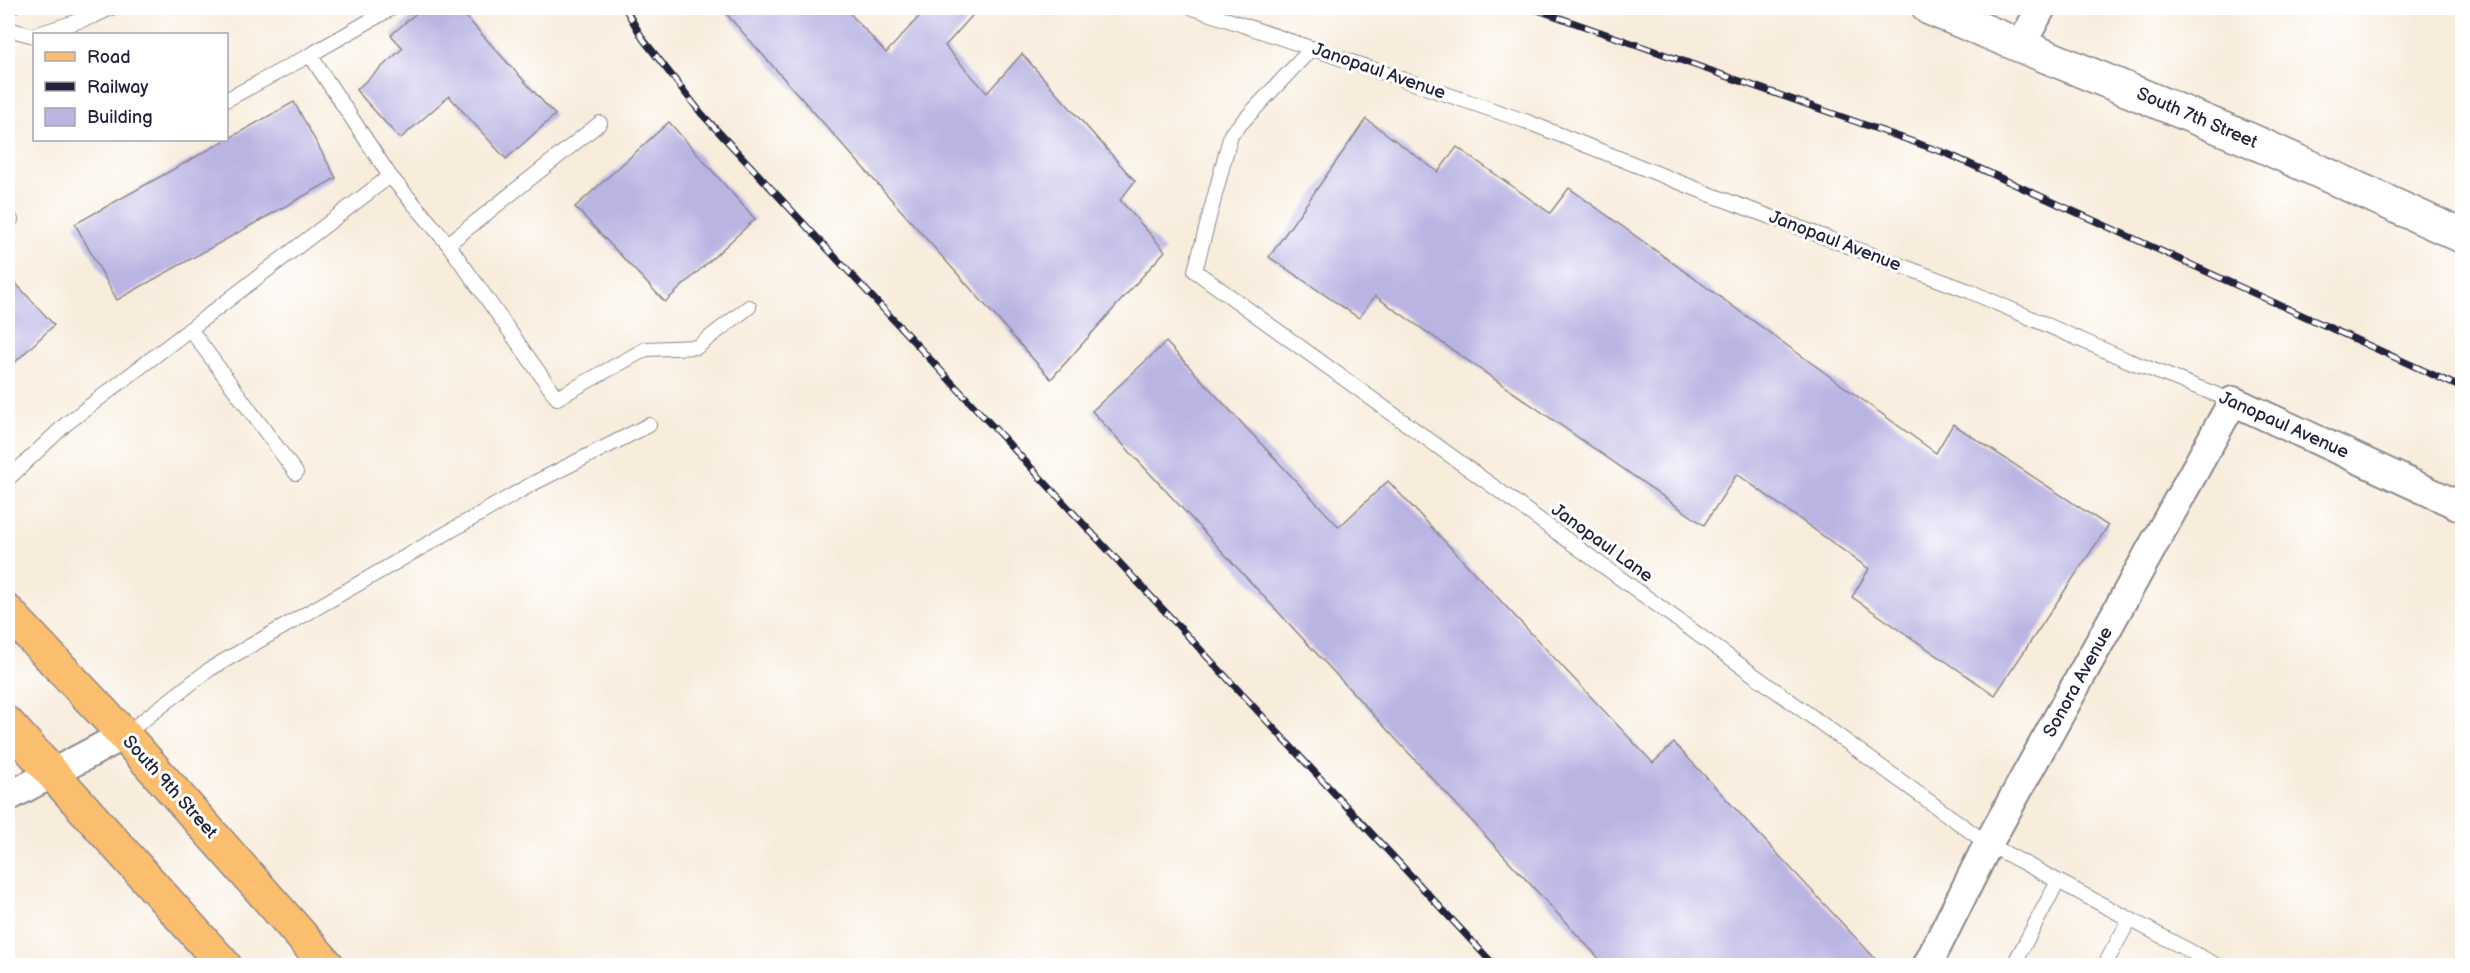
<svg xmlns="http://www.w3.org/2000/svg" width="2470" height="973" font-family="'Balsamiq Sans',sans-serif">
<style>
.building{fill:#bab4e3}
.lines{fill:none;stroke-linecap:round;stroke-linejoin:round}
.service-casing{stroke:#8d878b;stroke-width:16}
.minor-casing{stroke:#8d878b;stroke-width:32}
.tertiary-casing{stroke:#8d878b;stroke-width:36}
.primary-casing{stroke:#8d878b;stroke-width:36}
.service{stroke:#fff;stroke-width:14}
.minor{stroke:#fff;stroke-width:28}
.tertiary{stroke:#fff;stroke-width:33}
.primary{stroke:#fabe6e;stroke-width:33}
.rail-casing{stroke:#22223b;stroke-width:7}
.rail{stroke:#fff;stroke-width:4.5;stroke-dasharray:14;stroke-linecap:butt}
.labels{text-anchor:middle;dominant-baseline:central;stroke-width:6;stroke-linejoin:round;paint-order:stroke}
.street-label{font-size:18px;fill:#22223b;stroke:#fff}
</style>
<rect width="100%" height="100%" fill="#fff"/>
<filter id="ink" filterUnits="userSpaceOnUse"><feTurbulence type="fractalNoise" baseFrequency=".0167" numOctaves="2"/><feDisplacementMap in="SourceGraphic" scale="12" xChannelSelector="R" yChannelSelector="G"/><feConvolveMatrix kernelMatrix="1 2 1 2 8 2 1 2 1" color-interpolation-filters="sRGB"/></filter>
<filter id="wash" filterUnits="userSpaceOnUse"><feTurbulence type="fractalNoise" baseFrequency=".008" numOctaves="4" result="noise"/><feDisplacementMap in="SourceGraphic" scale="24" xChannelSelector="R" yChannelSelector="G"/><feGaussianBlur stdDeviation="1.35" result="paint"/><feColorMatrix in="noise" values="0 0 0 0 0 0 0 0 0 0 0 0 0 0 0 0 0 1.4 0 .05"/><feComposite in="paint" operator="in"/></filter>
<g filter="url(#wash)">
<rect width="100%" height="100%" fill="#f8ecdb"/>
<g id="blocks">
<path class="building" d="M422,8H458L555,115L506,159L449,96L400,139L356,90L403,48L391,35Z
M721,8H845L886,53L927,8H979L945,46L987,93L1022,54L1135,181L1120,200L1165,251L1051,379Z
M294,102L336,178L117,300L75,224Z
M1366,119L1438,172L1457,147L1550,213L1569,188L1936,453L1953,424L2108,526L1995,695L1852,597L1869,569L1737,474L1704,525L1375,296L1359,318L1269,257Z
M669,122L755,219L665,302L575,207Z
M8,275L54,325L8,369Z
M1166,342L1339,527L1388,481L1653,763L1674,743L1882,966H1606L1092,411Z"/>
</g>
</g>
<g filter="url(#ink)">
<use href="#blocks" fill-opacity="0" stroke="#8d878b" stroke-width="1.5"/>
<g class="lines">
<defs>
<path id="service" d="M1193,8L1525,121L1709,194L1969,291L2127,360L2233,401
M8,10L11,8
M8,29L34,36
M38,34L94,16L111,8
M1312,48L1231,134L1195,271L1988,844L2218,966
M226,100L310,55
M390,176L310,55L392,8
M8,219L11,220
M448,244L600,123
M190,329L296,473
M8,479L66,424L390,176L448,244L557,398L646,349L697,347L749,307
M124,735L210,669L532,484L649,425
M2013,966L2058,881
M2104,966L2130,919"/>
<path id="minor" d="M2021,45L2041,8
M8,797L124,735
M1927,966L1988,844L2233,401L2462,507"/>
<path id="tertiary" d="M1929,8L2250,140L2462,236"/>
<path id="primary" d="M8,612L124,735L328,966
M8,724L225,966"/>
</defs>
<use href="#service" class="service-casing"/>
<use href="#minor" class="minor-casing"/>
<use href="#tertiary" class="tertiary-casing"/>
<use href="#primary" class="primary-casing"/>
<use href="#service" class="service"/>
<use href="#minor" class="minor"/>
<use href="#tertiary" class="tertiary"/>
<use href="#primary" class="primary"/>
<defs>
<path id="rail" d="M625,8L643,39L701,113L1495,966
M1532,8L1948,154L2462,388"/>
</defs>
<use href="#rail" class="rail-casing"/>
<use href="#rail" class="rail"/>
</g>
</g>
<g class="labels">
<g class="street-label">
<text transform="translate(1379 71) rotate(19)">Janopaul Avenue</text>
<text transform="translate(2197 118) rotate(23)">South 7th Street</text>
<text transform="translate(1835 241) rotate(21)">Janopaul Avenue</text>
<text transform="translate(2284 425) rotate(24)">Janopaul Avenue</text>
<text transform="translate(1602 543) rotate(36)">Janopaul Lane</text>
<text transform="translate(2078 682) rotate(-61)">Sonora Avenue</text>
<text transform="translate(170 787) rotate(48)">South 9th Street</text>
</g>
</g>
<rect width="2470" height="973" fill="none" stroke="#fff" stroke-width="30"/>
<rect x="33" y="33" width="195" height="108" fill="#ffffff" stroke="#a7a7b1" stroke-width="1.5"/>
<rect x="45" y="52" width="30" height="9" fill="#fabe6e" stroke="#a7a7b1" stroke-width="1.5"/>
<text x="87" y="63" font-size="18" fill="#22223b">Road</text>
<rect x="45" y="82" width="30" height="9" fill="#22223b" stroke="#a7a7b1" stroke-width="1.5"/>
<text x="87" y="93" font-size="18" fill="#22223b">Railway</text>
<rect x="45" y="108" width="30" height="18" fill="#bab4e3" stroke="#a7a7b1" stroke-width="1.5"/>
<text x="87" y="123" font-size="18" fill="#22223b">Building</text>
</svg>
